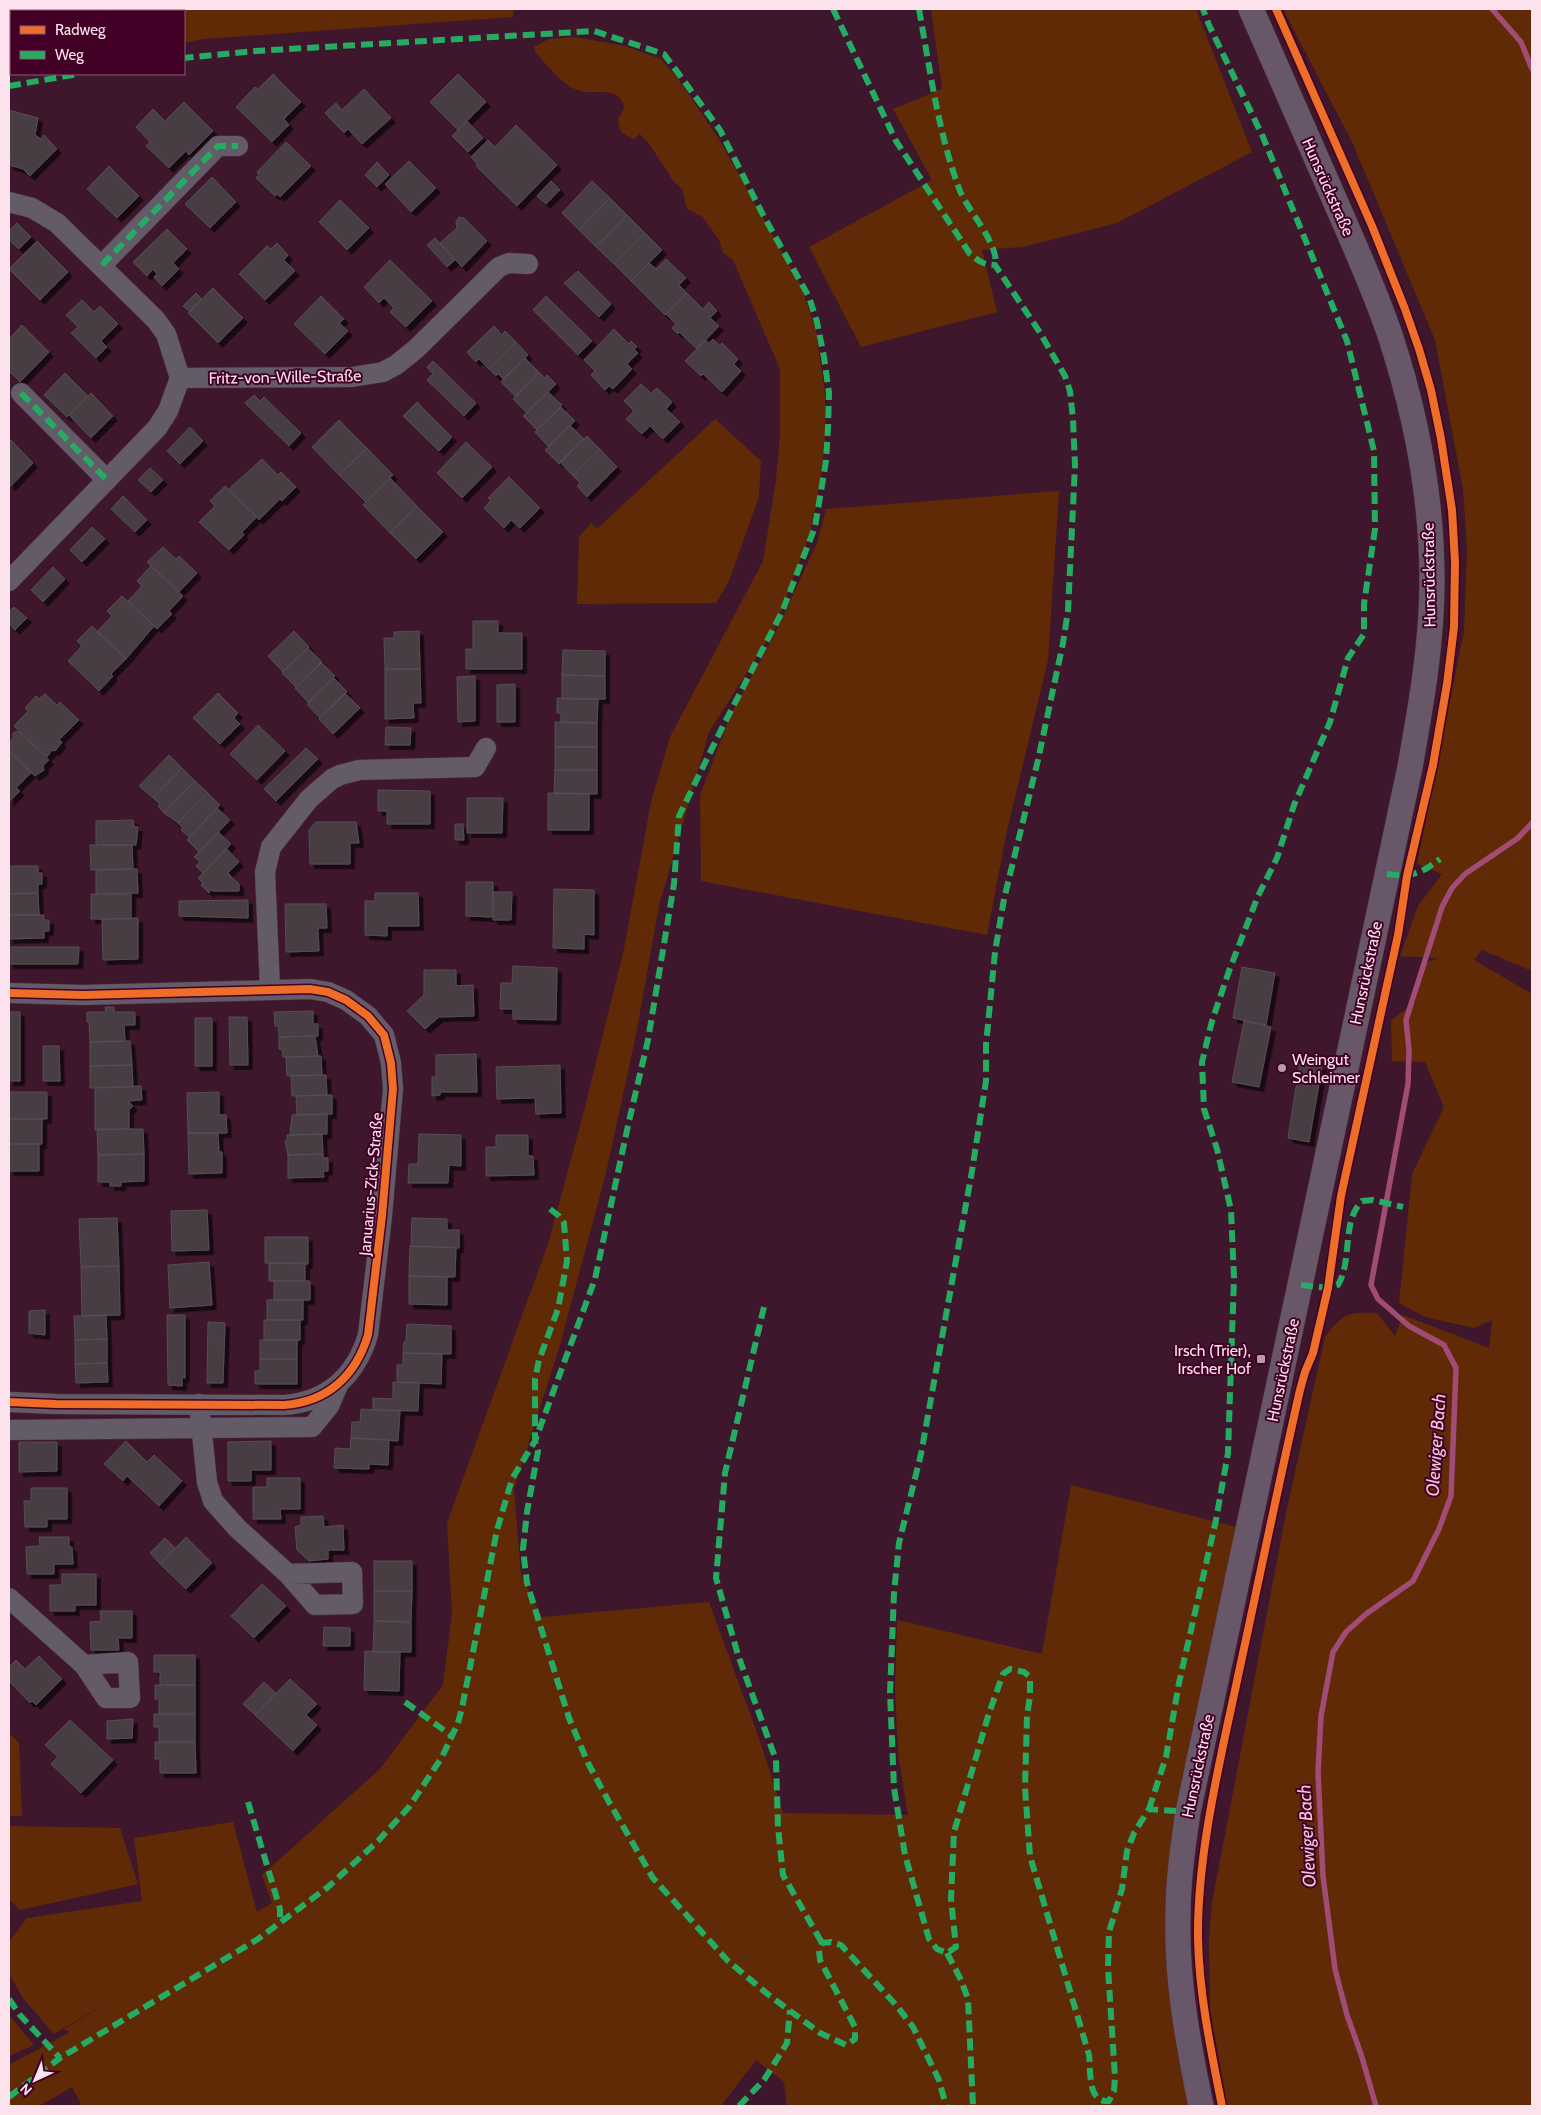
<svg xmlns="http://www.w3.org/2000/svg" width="1541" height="2115" font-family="Cabin,sans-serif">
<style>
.green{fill:#612a06}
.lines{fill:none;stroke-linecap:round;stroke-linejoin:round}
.stream{stroke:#a04c75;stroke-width:5.5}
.building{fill:#463c43;stroke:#544f55;filter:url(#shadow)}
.minor-casing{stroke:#513343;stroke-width:21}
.major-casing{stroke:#513343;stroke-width:26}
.minor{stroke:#635b68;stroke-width:20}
.major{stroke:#685769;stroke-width:25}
.quiet{stroke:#26ab63;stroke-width:6;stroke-dasharray:12 6;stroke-linecap:butt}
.cycleway-casing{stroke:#420026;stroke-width:11}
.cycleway{stroke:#ee6e29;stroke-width:8}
.poi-dot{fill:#ba9ba9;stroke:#420026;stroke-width:2}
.labels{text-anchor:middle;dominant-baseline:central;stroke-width:4;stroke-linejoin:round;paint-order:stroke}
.street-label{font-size:16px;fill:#fce2ec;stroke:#420026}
.poi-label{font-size:16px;fill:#fce2ec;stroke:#420026;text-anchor:start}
.water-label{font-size:18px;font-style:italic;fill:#f6c4d9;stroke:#420026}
</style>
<defs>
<filter id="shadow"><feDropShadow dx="4.5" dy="4.5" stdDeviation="0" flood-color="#0009"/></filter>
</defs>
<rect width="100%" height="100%" fill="#3e172d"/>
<path class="green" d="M9,9H514L513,17L204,39L184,43V11H11V71H9Z
M931,9H1196L1252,152L1117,223L1023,247L982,250L997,312L861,347L809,247L932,180L893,109L942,89Z
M1283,9H1532V971L1482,950L1474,960L1532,994V2106H1227L1210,2008L1209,1938L1212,1903L1286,1513L1325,1337C1343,1313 1348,1312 1377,1313L1395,1336L1403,1315L1489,1348L1492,1320L1474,1328L1425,1317L1399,1303L1412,1174L1444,1107L1425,1062L1392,1061L1391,1020L1415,1003L1425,963L1438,958L1400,956L1418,906L1442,874L1417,864L1464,631L1467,550L1463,489L1435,340L1353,144Z
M575,37L625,46L661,59L676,76L719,139L801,286L816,330L825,394V439L820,483L810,534L774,630L709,732L659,906L636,1035L606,1173L560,1345L514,1489L521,1575L542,1617L709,1602L760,1741L783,1813L908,1815L898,1754L895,1688L897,1620L1042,1654L1071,1485L1236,1527L1170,1986L1177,2050L1189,2106H787L784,2082L756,2060L721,2106H82L72,2087L39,2106H9V2065L70,2032L64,2029L128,1990L54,2034L23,1998L9,1974V1942L27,1918L142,1901L134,1838L233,1822L257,1912L272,1903L262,1875L380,1769L443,1685L452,1614L447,1523L549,1241L584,1111L624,949L651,802L670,737L763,561L776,480L780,435V369L733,260L723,253L719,240L703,217L687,209L682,189L674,182L650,145L640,134L633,139L621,132C615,116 620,120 624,107C619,84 592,96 577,90C561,84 548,66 536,53L534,47L549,39Z
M715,419L761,461L759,497L729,581L716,603L577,604L579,537L591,523L597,529Z
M1059,491L1048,660L1006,835L987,935L701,881L700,795L731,714L773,638L817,543L826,509Z
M9,1733L19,1743L22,1816H9Z
M9,1826L120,1828L138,1884L20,1910L9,1899Z
M9,2015L34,2045L9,2056Z"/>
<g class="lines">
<path class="stream" d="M1492,9L1521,42L1532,69
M1376,2106L1361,2054L1347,2015L1335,1969L1323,1876L1318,1773L1321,1716L1333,1652L1346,1632L1366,1614L1413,1581L1439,1529L1451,1496L1456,1368L1444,1345L1409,1326L1378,1299L1371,1285L1408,1084L1409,1050L1406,1020L1442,907L1452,888L1465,874L1518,838L1532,823"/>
</g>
<path class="building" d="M273,74L301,102L284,119L289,125L272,142L236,107L255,87L258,89Z
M458,74L486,102L458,130L430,102Z
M364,89L391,118L362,144L348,129L344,133L325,113L336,103L342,110Z
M184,102L213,131L189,155L186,151L169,168L146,146L150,142L136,127L153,109L165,121Z
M9,110L38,118L35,135L41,139L44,135L57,149L30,176L23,169L9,165L10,154H9Z
M467,121L483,138L468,152L452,136Z
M516,125L557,165L517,206L476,166L478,165L471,157L488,140L495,147Z
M286,142L311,166L280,197L278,194L275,196L256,178L259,175L257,172Z
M409,161L436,188L411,212L385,184Z
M377,162L389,175L377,187L365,175Z
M109,166L139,196L117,218L87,189Z
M212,177L236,202L210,228L185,204Z
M551,181L560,190L546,204L537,196Z
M592,181L610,198L579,230L562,213Z
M610,198L627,215L596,247L579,230Z
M340,200L369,228L347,250L319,222Z
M627,215L645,233L614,264L596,247Z
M459,217L464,218L487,241L462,267L440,243L457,228L456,222Z
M17,223L31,237L19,249L9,240V231Z
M167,229L187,249L173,263L179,269L162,286L154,277L157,274L153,269L147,276L133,262Z
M645,233L662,250L631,281L614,264Z
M435,238L455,260L447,267L427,245Z
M37,241L68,272L40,300L9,269Z
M277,243L288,255L284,260L295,271L265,300L239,274L267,246L271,249Z
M666,259L686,278L679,285L687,293L665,315L631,281L649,263L656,269Z
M390,260L432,301L406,327L390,312L394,308L384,298L379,303L364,287Z
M578,271L611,304L599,317L564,283Z
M213,288L243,318L218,343L188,313Z
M196,293L202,299L190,312L183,306Z
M687,293L703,309L709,302L717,311L710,318L719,326L697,349L679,332L678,334L672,328L676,324L666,314Z
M321,296L344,319L339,323L348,331L325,354L294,324Z
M546,296L592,341L578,355L533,310Z
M82,300L94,312L100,306L118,324L101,341L107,347L96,358L71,333L78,327L66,315Z
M22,325L49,352L20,382L9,371V339Z
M494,326L502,335L505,331L516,342L489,369L479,359L476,362L467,352Z
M614,329L629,344L631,341L637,347L634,349L638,353L627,364L632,369L613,389L609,386L605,390L591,375L595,371L584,360Z
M713,339L720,346L722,343L738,359L734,364L741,371L722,392L703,374L701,376L685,361L705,340L709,343Z
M516,342L528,355L503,379L498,374L496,376L489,369Z
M525,358L539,372L515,396L501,382Z
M433,361L476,403L464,416L427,380L433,374L427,367Z
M539,372L545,378L547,375L556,384L527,413L513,399Z
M65,373L88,396L67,417L44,395Z
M641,384L651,393L657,388L672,402L666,409L680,422L663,439L650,426L642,434L626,419L634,411L624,401Z
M548,392L562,405L537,430L523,416Z
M91,393L113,416L91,438L69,415Z
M254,395L260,401L264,397L301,433L289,446L245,403Z
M417,402L452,437L439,451L403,416Z
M561,407L575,421L548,446L535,432Z
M339,420L367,448L339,475L312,447Z
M570,425L584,439L559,464L545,450Z
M190,427L203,441L180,464L167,451Z
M587,436L600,449L573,476L560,462Z
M11,440L33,463L11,486L9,484V442Z
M466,442L492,467L462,498L437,473Z
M367,448L393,475L366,502L339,475Z
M600,449L617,467L587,497L577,486L580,483L573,476Z
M262,459L278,475L281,472L296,487L282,501L280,499L259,520L229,489Z
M150,468L163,480L151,492L138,480Z
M509,477L540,508L520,528L511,520L504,528L484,508L491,500L488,498Z
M390,478L417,506L390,533L363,505Z
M225,486L257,517L242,532L244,535L229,550L199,522L215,506L210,501Z
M123,496L147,520L135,532L111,509Z
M417,506L443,532L416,559L390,533Z
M92,527L105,539L82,562L70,550Z
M163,547L176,559L179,556L197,573L179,592L147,562Z
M151,566L183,596L169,611L172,614L157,629L128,601L142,586L137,581Z
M53,567L65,579L43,602L31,590Z
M122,596L154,626L126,659L97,632L112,616L107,611Z
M14,607L27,618L15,630L9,623V612Z
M473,621H498V633H522V669H466V649H473Z
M92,626L126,659L111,674L113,676L99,691L68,661L82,646L77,641Z
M294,631L309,647L283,672L268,656Z
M419,631L420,669H385L384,638H394V632Z
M308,648L322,662L296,687L282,673Z
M563,650L605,651V676L562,675Z
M321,662L335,676L308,702L295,688Z
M385,669H420L421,703H413L414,718L385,719Z
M562,675L605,676V699H562Z
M475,676V721L458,722L457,677Z
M334,678L347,692L320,718L307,704Z
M515,684V722H497V685Z
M218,693L238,713L234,718L240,724L220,744L193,718Z
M345,693L360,708L333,734L319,719Z
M45,694L57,705L60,702L79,720L59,740L62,742L59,746L55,751L52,750L47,757L14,726L28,711L25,708L36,696L39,699Z
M557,698L598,699L597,723L561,722V713H557Z
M555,722L597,723V747H555Z
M258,725L285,751L257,780L230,754Z
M386,727L411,728L410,745H385Z
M18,731L49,760L43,766L44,770L35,776L9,751V744L13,738V733Z
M555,747H597V770H555Z
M306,748L318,759L276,801L264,789Z
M9,751L31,773L16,788L20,791L9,802Z
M169,755L182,768L153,798L139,786Z
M182,768L195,781L164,813L158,806L160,804L153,798Z
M555,770H597V794L554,793Z
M195,781L208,793L178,823L164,813Z
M378,790L430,791V824H387V811H378Z
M208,793L220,805L189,837L181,830L183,828L178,823Z
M548,793L589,794V830H548Z
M467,798H503L502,833H467Z
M217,808L230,820L199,852L187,840Z
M133,820L134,827H138L136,845H96V821Z
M316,822H356L359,843H350V864H310L309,830Z
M455,824H463L464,840H455Z
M218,832L231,844L203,873L196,866L200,862L194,857Z
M90,845H132L133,869L91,870Z
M227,849L239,862L228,873L239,884V891H213L212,889L209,893L201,885L203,883L198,878Z
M9,866H38V873H42V884H38V893L9,894Z
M133,869H137L138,893L96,894V870Z
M466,882H493V917L466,916Z
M554,889L594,890V935L584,934V949L553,948Z
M493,892H512L511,920H493Z
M38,893L39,915H9V894Z
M375,893H418L419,926H387V936L365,935V901H375Z
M91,894H131V919H91Z
M248,900V918L179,916V901Z
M285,904H326L327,928H318L319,951L286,952Z
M9,915H44V920H49V931H44V938L9,939Z
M138,918V959L103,960L102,919Z
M9,947H79L78,964H9Z
M513,966L557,968L556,1020L513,1019V1009H500L501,983H512Z
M1242,967L1275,973L1266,1025L1233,1018Z
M424,970H456V986L473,985L474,1016L439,1017L425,1029L407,1011L424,995Z
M105,1007H114V1012H135V1025H124L125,1041L90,1042L89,1021L87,1022V1012H106Z
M313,1011V1024H318V1036L279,1037L278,1026H275L274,1012Z
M9,1012H20V1081H9Z
M229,1017H247L248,1065H230Z
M195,1018H212V1066H195Z
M1244,1021L1271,1027L1259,1087L1232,1082Z
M315,1036L318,1056L283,1057L282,1049H279V1037Z
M130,1041L132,1065L90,1066V1042Z
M43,1046H59L60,1081H43Z
M476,1054L477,1092H440V1095L432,1096V1077H436V1055Z
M318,1056H321L322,1075L287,1076L286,1057Z
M1300,1062L1322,1066L1309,1142L1288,1138Z
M132,1065L133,1087L90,1088V1066Z
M560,1065L561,1113L536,1114L535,1098L497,1099L496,1067Z
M322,1075H326L327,1095L292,1096L291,1076Z
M141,1086L142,1100L128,1101L133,1106L129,1110V1129L95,1130V1088Z
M9,1092H47V1119H9Z
M219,1092V1115H226L227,1133H188L187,1093Z
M327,1095H332V1114L297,1115L296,1096Z
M327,1114V1134L290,1135L292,1115Z
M9,1119H42V1144H9Z
M97,1129H143L144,1154L98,1155Z
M188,1133H218L219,1152H222V1173L189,1174Z
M322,1134L323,1154L288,1155L285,1141H287V1135Z
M419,1134L461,1135V1166L449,1165L448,1183H408L409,1164H418Z
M496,1135H528V1156H533L534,1175L486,1176V1147H496Z
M9,1144H39V1171H9Z
M144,1154V1181L121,1182V1186H110V1182H98V1155Z
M323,1154V1158H328V1171H323L324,1177L288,1178V1155Z
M207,1210L209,1250L172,1251L171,1211Z
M117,1218L119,1266L81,1267L79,1219Z
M412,1218L447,1219V1230H459V1248L411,1246Z
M265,1237H308V1264L265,1263Z
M410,1246L456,1248L455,1277L409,1276Z
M209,1262L212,1305L170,1308L168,1265Z
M269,1263H305V1281H269Z
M119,1266L120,1315L82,1316L81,1267Z
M409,1276L447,1277V1305L409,1304Z
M274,1281H310V1300H274Z
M267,1300H303V1320H267Z
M45,1310V1335L29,1333V1311Z
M106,1315L107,1339L75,1340L74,1316Z
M167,1315H185V1378L182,1377V1386L168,1385Z
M264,1320H300V1340H264Z
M208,1322L225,1323L223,1383H207Z
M407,1324L451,1326V1354L403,1353L404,1342H406Z
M107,1339V1363L75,1364V1340Z
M260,1340H297V1359H260Z
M403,1353L442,1354L441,1384L397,1382V1365H403Z
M260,1359H297V1384H255V1371H260Z
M107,1363L108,1382L76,1383L75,1364Z
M393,1382L419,1383L418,1411L373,1410V1398L393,1399Z
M361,1409L400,1411L398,1441L351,1438L352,1422H360Z
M351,1438L389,1440L388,1465L369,1464V1469L334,1468L335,1448L350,1449Z
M126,1441L147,1462L154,1455L182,1481L159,1506L127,1476L123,1481L104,1464Z
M271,1441V1470H251V1481H228V1442Z
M19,1442H57V1471L19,1472Z
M267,1478H300V1509H280L281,1519H253V1487H267Z
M31,1488H67V1519H47V1527H25L24,1501H31Z
M323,1516L324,1527L343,1525L344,1550H328V1559L309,1561L297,1550L295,1527L301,1525V1517Z
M39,1537H69V1547H72L73,1564H54V1574H27L26,1547L40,1546Z
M186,1537L212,1563L186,1589L160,1564Z
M165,1538L175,1548L160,1564L150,1553Z
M374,1561H412V1591H374Z
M62,1574H96V1605H75V1611H50V1585H62Z
M262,1584L286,1606L254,1638L231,1616Z
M374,1591H412L411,1622L374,1621Z
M100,1611H132V1638H118L119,1650H91L90,1622L101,1621Z
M374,1621L411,1622V1652H373Z
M324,1627L350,1628V1646H323Z
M365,1651L400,1652L399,1691L364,1690Z
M154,1655H195V1685H160V1672H154Z
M39,1656L62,1679L36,1705L32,1701L30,1703L9,1681V1667L16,1660L25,1669Z
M290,1679L317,1704L306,1715L317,1725L293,1751L255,1715Z
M264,1682L276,1693L255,1715L243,1704Z
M155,1685H195V1714H159V1699H155Z
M154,1714H195V1742H159V1727H154Z
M133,1719L132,1738L107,1739V1721Z
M70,1720L113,1760L81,1793L51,1764L58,1757L45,1745Z
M155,1742H195L196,1773H160V1759H155Z"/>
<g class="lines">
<defs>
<path id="minor" d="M9,202L32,208L57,223L156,320L166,334L180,378L168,411L157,428L9,581
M102,265L218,146H238
M180,378L352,377L383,372L396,365L416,349L499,267L509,263L528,264
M21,393L107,480
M270,988L265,872L271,847L309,799L332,779L340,775L359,770L475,767L486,748
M9,993L83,995L310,989L328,992L346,1000L368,1016L384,1035L391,1063L393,1089L382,1216L368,1335C356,1375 328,1402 284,1405L56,1404L9,1402
M199,1404L207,1482L213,1501L237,1528L288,1574L315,1605L353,1604L352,1572L288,1574
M9,1430L312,1427L329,1406L338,1385
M9,1598L84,1665L106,1698H130L128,1662L84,1665"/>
<path id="major" d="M1201,2106C1188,2043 1176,1979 1178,1914C1178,1880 1183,1846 1188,1812L1410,767C1421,705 1432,644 1432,581C1432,497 1416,414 1390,335C1372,282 1348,231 1326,180C1301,123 1276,66 1251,9"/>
</defs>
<use href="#minor" class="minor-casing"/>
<use href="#major" class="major-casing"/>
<use href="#minor" class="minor"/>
<use href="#major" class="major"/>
<path class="quiet" d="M833,9L896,141L970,254C978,261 984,265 995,265L1039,331L1065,376L1070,391L1073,419L1075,465L1068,611L1063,643L1038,760L1004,899L995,952L986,1045V1081L972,1171L921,1454L899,1543L894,1593L890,1693L894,1788L905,1855L929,1939L937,1949L947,1953L956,1947L951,1899L954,1832L989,1713L1003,1674L1010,1669L1024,1672L1030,1677V1697L1027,1715L1025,1788L1030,1856L1089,2055C1091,2071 1087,2103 1109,2101L1114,2091L1115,2077L1108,1968L1109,1932L1122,1889L1127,1851L1134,1833L1149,1809L1188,1812
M919,9C930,69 938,133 960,191C968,211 1000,245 995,265
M9,86L78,74
M102,265L218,146H238
M21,393L107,480
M1387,874C1413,877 1420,874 1440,859
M550,1209L559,1216L564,1223L567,1261L558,1309L539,1360L535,1379V1441L538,1451L527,1512L523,1549L527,1583L569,1718L588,1763L609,1802L653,1878L728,1961L770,1996L820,2033L846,2045L855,2039V2027L820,1960L819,1950L822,1943L831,1942L841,1945L896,2005L913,2027L939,2080L946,2106
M1301,1285L1328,1288L1338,1285C1353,1260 1341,1222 1362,1201L1373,1200L1403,1207
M764,1307L725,1473L716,1578L738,1655L776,1760L778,1827L783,1875L822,1943
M405,1702L452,1736
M248,1802L280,1909V1923
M1149,1809L1166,1757L1179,1683L1216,1520L1228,1453L1234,1278L1231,1210L1217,1149L1204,1109L1202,1062L1212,1021L1229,971L1258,896L1277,858L1294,805L1330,722L1348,658L1364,634V604L1375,529L1374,451L1347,341L1263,137L1209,25L1203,9
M947,1953L961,1980L968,1999L973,2106
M9,1999L20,2015L60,2058
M9,2097L60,2058L258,1939L328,1887L378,1841L409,1807L442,1757L458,1723L462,1708L497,1530L512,1479L535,1441L595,1279L629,1121L648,1040L674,884L679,816L722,728L782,612L815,527L826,461L828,428L829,393L824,357L817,322L809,297L762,213L720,130L664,54L594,31L256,51L184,58
M739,2106L764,2080L787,2043L790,2010"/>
<defs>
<path id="cycleway" d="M9,993L83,995L310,989L328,992L346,1000L368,1016L384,1035L391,1063L393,1089L382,1216L368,1335C356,1375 328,1402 284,1405L56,1404L9,1402
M1222,2106C1211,2051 1199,1994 1198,1938C1197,1851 1222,1752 1240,1667C1260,1575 1279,1482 1300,1390L1305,1372L1313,1353L1328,1288L1341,1196L1398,935L1407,876L1433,765L1447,684L1454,627L1455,562L1452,510L1441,439L1431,390L1419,349L1405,309L1372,226L1276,9"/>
</defs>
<use href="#cycleway" class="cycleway-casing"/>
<use href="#cycleway" class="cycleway"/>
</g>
<g class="poi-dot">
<circle cx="1282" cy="1068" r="5"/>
<rect x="1256" y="1354" width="10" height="10" rx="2.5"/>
</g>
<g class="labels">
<g class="street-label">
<text transform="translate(1328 187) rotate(66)">Hunsrückstraße</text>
<text transform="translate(285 377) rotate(-1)">Fritz-von-Wille-Straße</text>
<text transform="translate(1429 575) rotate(-91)">Hunsrückstraße</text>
<text transform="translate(1366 973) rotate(-78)">Hunsrückstraße</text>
<text transform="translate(371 1184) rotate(-85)">Januarius-Zick-Straße</text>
<text transform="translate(1283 1370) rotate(-78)">Hunsrückstraße</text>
<text transform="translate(1198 1766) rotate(-78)">Hunsrückstraße</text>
</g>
<g class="poi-label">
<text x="1292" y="1059">Weingut<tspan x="1292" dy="18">Schleimer</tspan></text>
<text x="1251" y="1350" text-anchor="end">Irsch (Trier),<tspan x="1251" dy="18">Irscher Hof</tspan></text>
</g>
<g class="water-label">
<text transform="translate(1436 1445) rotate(-86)">Olewiger Bach</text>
<text transform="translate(1307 1836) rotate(-93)">Olewiger Bach</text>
</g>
</g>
<rect width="1541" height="2115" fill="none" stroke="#fce2ec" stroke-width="20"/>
<rect x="10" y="10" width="175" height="65" fill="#420026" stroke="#8c5a75"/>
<rect x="20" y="26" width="25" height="8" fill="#ee6e29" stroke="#8c5a75"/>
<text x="55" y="35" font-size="15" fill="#fce2ec">Radweg</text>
<rect x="20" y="51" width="25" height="8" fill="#26ab63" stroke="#8c5a75"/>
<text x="55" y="60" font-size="15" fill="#fce2ec">Weg</text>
<g transform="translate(35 2080) rotate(224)" stroke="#420026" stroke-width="4" paint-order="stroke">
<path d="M0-4L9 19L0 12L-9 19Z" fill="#fce2ec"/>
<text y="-8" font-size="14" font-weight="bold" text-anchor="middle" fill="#fce2ec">N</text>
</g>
</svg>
